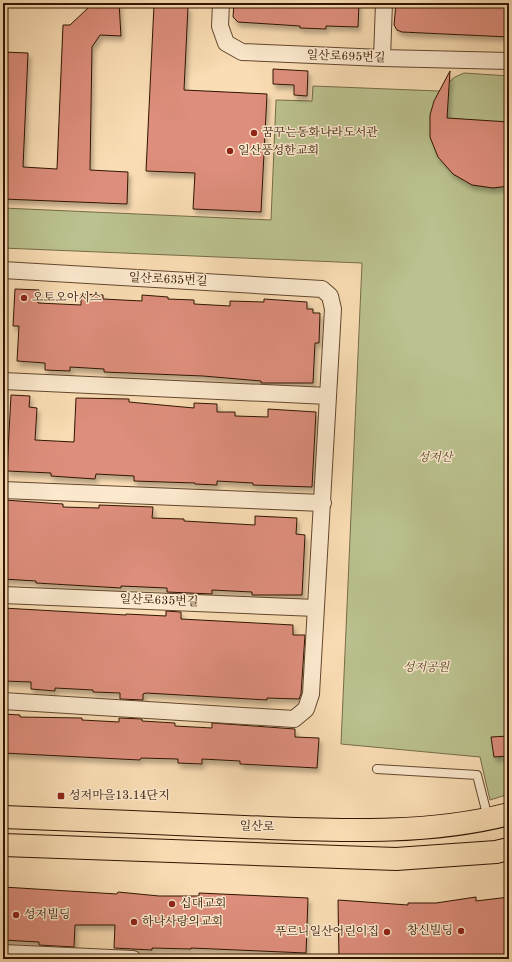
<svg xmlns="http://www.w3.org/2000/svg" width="512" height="962" font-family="'Old Standard TT','Noto Serif KR',serif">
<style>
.green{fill:#bbc28f;stroke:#766c48}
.building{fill:#dd8e7c;stroke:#311500;filter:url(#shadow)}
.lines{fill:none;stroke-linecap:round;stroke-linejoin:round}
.service-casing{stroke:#63472d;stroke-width:10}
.minor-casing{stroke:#63472d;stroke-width:18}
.primary-casing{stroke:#311500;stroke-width:24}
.service{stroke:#fce9ce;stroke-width:8}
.minor{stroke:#fce9ce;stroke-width:16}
.primary{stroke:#faddb4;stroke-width:22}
.poi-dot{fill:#8f2418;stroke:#fce9ce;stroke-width:1.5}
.labels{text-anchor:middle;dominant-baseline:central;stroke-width:3;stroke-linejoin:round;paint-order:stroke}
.street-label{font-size:12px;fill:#311500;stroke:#fce9ce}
.poi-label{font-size:12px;fill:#311500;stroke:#fce9ce;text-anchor:start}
.park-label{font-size:12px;font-style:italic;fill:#5a492b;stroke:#fce9ce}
</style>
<defs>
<filter id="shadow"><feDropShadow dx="2.5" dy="4.5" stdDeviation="2" flood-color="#0004"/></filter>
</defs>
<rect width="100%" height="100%" fill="#faddb4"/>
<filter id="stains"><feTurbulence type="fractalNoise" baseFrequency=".005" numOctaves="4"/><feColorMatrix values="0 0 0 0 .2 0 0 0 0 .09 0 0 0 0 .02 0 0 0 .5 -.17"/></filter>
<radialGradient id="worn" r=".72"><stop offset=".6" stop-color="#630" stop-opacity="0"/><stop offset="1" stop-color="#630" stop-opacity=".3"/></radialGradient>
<path class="green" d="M464,73L509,76V794L490,800L480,757L341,744L362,263L3,248V208L271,220L276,100L312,101L313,86L439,91L455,77Z"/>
<path class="building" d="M87,3H119L121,36L100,35L92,47L90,170L128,172L127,204L3,199V52L28,53L23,167L57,169L63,25H70L88,8Z
M234,3H359L358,27L326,26V29L300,28V26L238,22L233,17Z
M396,3H509V37L402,32L397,30L394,25Z
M154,5L188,7L184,90L267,94L261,212L193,209L195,173L146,171Z
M273,69L308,71L307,96L294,95V85L273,84Z
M450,71L447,118L509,122V186L493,188L472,185L453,174L438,157L430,137V115L434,101Z
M15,289L39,290L38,303L81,305V294L103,295V299L142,301V295L168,297V299L194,300V304L230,306V301L264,302V299L307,302V309H313V313H320L319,343H315L313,383H261V381L203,376L104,372V369L70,367V371L45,370V363L17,361L19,326H13Z
M11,395L30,396L29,407L37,408L35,440L74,442L76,398L129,399V402L194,408V403L217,404V412H235V416L268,417V409L316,412L312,487L253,485V483L217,481V485L195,484V483L134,481V476L96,474L95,479L51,476V473L7,471Z
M4,500L63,504V507L99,508V505L153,507L152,518L184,519V521L255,525V516L297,518L296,534L305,535L302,595H252V592L212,590V594L167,592V588L121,586V588L36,583V581L3,579Z
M3,608L126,615V614L166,616V611L181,612V619L293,625V635H305L301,694L299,699L267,698V700L146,693L143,694V700L120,699V693L93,692V690L55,688V691L31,689V682L3,681Z
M3,714L20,715V717L82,718V720L119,722V718L142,719V721L175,723V726L212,728V723L295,729V737L319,738L317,768L240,764V761L202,759V764L178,763V759L141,758L140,760L3,753Z
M509,736V756L494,757L491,737Z
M3,887L117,894L118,892L159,896H199V893L308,898L306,953L191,948V949L152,948V950L114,948L115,925H75L74,947L39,945V942L3,940Z
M476,897V901L509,897V956L474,959H339L338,900L408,905V903H436Z"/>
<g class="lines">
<defs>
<path id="service" d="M377,769L477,775L488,818"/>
<path id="minor" d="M221,3L220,26L226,43L242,52L382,58L509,61
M382,58L384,3
M3,270L322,289L330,296L333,309L311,694L306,709L294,719L3,701
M3,381L328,396
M3,490L323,503
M3,595L316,608
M3,953L133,959"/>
<path id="primary" d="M3,817C83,820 164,823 244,827C332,830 424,836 509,814
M3,845L396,859L496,852L509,849"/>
</defs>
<use href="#service" class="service-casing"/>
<use href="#minor" class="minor-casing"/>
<use href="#primary" class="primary-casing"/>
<use href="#service" class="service"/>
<use href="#minor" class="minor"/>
<use href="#primary" class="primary"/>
</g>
<g class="poi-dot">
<circle cx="254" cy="133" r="4"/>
<circle cx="230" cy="151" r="4"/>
<circle cx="24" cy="298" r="4"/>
<rect x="57" y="792" width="8" height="8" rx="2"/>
<circle cx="172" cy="904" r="4"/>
<circle cx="16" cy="915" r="4"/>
<circle cx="134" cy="922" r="4"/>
<circle cx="461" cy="931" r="4"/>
<circle cx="387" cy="932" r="4"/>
</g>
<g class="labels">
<g class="street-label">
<text transform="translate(346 57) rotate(2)">일산로695번길</text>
<text transform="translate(168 280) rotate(3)">일산로635번길</text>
<text transform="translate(159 601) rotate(2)">일산로635번길</text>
<text transform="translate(257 827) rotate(2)">일산로</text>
</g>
<g class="poi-label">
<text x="262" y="133">꿈꾸는동화나라도서관</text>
<text x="238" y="151">일산풍성한교회</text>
<text x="32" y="298">오토오아시스</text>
<text x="69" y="796">성저마을13.14단지</text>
<text x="180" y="904">십대교회</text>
<text x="24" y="915">성저빌딩</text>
<text x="142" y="922">하나사랑의교회</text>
<text x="453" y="931" text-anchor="end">창신빌딩</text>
<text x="379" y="932" text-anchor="end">푸르니일산어린이집</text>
</g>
<g class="park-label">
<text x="435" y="458">성저산</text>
<text x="426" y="668">성저공원</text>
</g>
</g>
<rect width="512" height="962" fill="none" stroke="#faddb4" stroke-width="16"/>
<rect x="4" y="4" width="504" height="954" fill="none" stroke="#311500" stroke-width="2"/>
<rect x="8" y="8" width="496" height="946" fill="none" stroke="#311500"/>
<rect width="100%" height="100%" filter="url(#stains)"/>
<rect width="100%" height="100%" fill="url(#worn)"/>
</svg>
